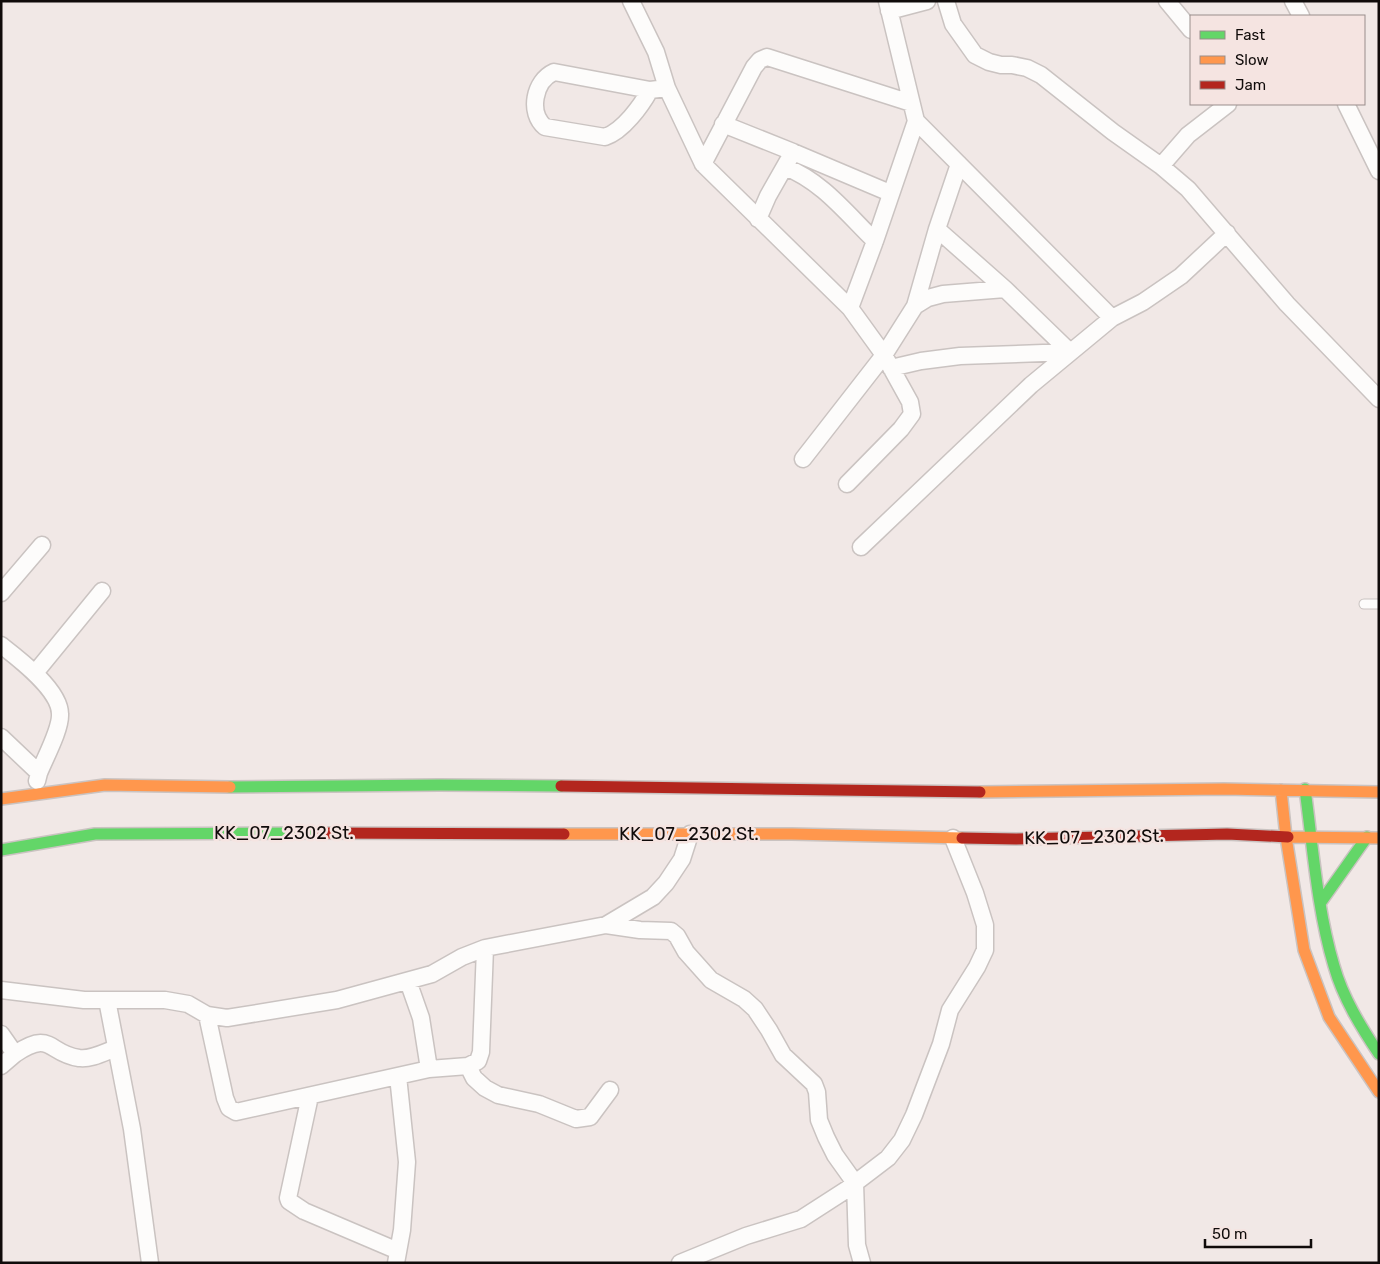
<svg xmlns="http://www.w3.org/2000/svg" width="1380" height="1264" font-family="Rubik,sans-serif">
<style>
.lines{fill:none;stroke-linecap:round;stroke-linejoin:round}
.lane-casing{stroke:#cac3c1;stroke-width:11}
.street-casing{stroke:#cac3c1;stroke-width:19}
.fast-casing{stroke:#cac3c1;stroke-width:14}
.slow-casing{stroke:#cac3c1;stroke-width:14}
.jam-casing{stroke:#cac3c1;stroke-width:14}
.lane{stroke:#fdfcfb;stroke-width:9}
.street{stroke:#fdfcfb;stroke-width:16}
.fast{stroke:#63d668;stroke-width:11}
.slow{stroke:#ff974d;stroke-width:11}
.jam{stroke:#b3261e;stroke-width:11}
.labels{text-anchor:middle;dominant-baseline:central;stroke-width:5;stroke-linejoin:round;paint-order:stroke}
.street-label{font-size:18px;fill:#100b0a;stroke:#f5e4e1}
</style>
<rect width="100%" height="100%" fill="#f1e8e6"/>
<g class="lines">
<defs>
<path id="lane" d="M1364,604H1379"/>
<path id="street" d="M631,1L656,52L667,88L703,164
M887,1L916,121L1112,318
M946,1L953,24L975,55L989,62L1001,65H1012L1027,68L1041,75L1113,132L1161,166L1188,189L1287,304L1379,399
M1167,1L1191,30
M1293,1L1301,16
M889,11L927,1
M650,90L554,72C534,81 528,113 545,127L605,137C623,131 641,106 650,90L667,88
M1346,104L1379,171
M723,124L793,152L768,196L758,219
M793,152L890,193
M1161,166L1188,135L1228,104
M785,167C822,181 847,214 875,241
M937,229L1005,289L1070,352
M915,306L928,298L943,294L1005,289
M850,308L875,241L916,121
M891,368L921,361L960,356L1070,352
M803,459L884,355L915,306L937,229L959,164
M847,484L901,429L912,414L910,402L884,355L850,308L703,164L754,67L760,60L767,57L911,103
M861,547L1031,385L1112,318L1143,302L1181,276L1227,233
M1,593L42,545
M1,645C19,659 60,690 60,714C61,729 45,758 39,773
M35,673L102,591
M1,737L39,773L37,781
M606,925L640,930L671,931L677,936L686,952L711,980L744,999L755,1009L769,1030L783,1055L814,1084L817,1092L819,1120L826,1137L835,1155L855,1183L857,1245L862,1263
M408,981L421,1018L429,1069
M1,990L84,1000H165L188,1004L207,1015L227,1018L337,1000L432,974L462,957L485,948L606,925L653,897L666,883L682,859L690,834
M107,1000L132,1129L150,1263
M207,1015L225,1098L229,1108L236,1112L429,1069L468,1066L478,1061L481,1052L485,948
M1,1034L15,1054L1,1066
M15,1054C52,1029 48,1054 79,1058C90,1060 105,1052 116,1048
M468,1066L474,1078L485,1088L498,1095L539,1104L576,1119L590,1117L610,1090
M310,1096L288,1198L289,1201L304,1211L398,1251
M396,1263L402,1230L407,1162L398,1076
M680,1263L746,1236L801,1219L846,1190L888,1158L902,1140L914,1115L941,1044L950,1010L977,967L985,950V925L975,893L953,838"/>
<path id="fast" d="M230,787L439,785L561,786
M1305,789C1313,848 1317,909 1334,966C1343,998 1361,1027 1379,1054
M1,850L95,834L319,833
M1321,902L1367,837"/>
<path id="slow" d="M1281,790L1286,837L1304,950L1329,1017L1379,1092
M980,792L1224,789L1379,792
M1,799L105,785L230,787
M564,834H792L962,838
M1288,837L1379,838"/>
<path id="jam" d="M561,786L980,792
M319,833L564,834
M962,838L1016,839L1227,834L1288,837"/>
</defs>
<use href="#lane" class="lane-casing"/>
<use href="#street" class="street-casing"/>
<use href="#fast" class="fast-casing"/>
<use href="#slow" class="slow-casing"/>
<use href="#jam" class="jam-casing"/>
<use href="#lane" class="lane"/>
<use href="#street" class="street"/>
<use href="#fast" class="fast"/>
<use href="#slow" class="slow"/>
<use href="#jam" class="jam"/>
</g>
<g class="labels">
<g class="street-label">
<text x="284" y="833">KK_07_2302 St.</text>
<text x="689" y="834">KK_07_2302 St.</text>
<text transform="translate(1094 837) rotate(-1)">KK_07_2302 St.</text>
</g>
</g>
<rect width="1380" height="1264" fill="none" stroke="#100b0a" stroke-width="5"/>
<rect x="1190" y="15" width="175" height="90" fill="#f5e4e1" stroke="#998d8b"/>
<rect x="1200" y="31" width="25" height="8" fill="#63d668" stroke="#998d8b"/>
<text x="1235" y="40" font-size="15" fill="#100b0a">Fast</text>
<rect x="1200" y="56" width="25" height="8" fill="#ff974d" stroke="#998d8b"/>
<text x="1235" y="65" font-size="15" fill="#100b0a">Slow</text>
<rect x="1200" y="81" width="25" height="8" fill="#b3261e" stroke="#998d8b"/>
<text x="1235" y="90" font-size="15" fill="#100b0a">Jam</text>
<path d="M1205 1239v8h106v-8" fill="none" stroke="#100b0a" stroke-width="2.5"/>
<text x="1212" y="1239" font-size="15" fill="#100b0a" stroke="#f5e4e1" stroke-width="4" paint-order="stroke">50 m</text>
</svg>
